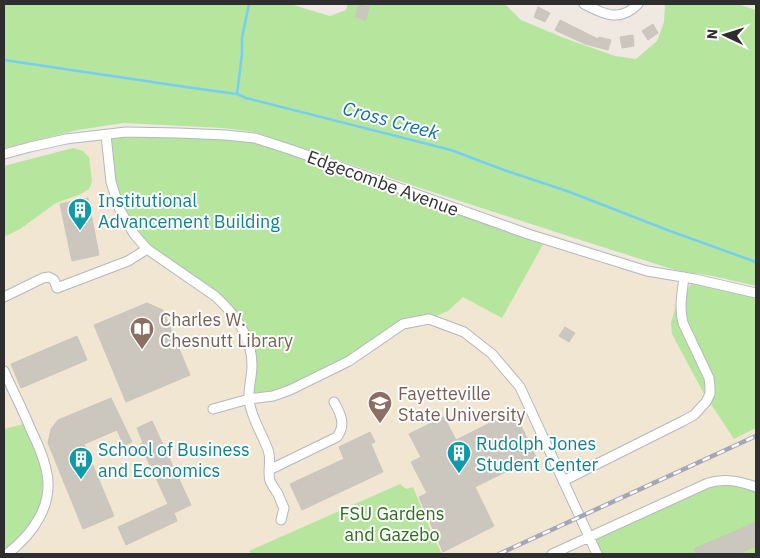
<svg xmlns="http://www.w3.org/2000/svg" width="760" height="558" font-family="'IBM Plex Sans',sans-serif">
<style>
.education{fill:#f0e6d1}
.green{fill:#b6e59e}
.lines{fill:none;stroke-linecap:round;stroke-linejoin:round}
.stream{stroke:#75cff0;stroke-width:2.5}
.building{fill:#cbc7bf;stroke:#cbc5ba}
.minor-casing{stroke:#b4b7c1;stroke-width:11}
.minor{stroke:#fff;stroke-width:9}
.rail-casing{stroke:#a3a6b8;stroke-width:4.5}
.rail{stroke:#fff;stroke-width:2.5;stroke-dasharray:8;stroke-linecap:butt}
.labels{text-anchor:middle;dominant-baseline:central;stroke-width:4;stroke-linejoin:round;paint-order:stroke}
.street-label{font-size:18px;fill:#2e2e2e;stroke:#fff}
.culture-label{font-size:18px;fill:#0d838f;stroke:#fff;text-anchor:start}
.education-label{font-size:18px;fill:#785e54;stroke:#fff;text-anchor:start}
.park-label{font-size:18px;fill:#2c6e1b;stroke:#fff}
.water-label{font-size:19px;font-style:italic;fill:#0d6fa3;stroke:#fff}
</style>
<rect width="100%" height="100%" fill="#efe9e1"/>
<path class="education" d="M106,135L255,138L684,277L756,293V554H4V168L35,158L76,147Z"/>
<path class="green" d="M4,4H290L330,16L346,10L348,4H505L521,20L564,38L615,56L636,59L657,41L664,22L665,4H738L756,10V286L713,276L675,270L571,237L423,189L255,132L223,128L123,123L78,130L4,148Z
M106,135L255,138L546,239L502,318L463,297L448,311L429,319L403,324L307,383L249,399L252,364L234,316L143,246L125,219L112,186Z
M73,148L83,151L89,157L92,182L89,189L81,194L56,203L20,229L4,237V166Z
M695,279L756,293V428L734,439L703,392L672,334L671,323L676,306L684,298L689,287Z
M28,423L46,470L42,513L4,554V429Z
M714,483L756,489V554H601L593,538Z
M400,484L406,489L413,487L432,534L442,554H251L249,551Z"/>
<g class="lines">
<path class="stream" d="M4,60L186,87L237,94L246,98L451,150L504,170L567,191L670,231L756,262
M237,94L242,54V38L249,4"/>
</g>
<path class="building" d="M358,5L369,7L366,20L356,17Z
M538,7L550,13L545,22L534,17Z
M560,20L598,39L599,37L611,40L608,50L585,44L555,30Z
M653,24L658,33L648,40L642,31Z
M633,35L634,46L622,48L620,37Z
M88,198L99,255L72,261L60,204Z
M147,303L163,310L190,375L126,402L94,325Z
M565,327L575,333L569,342L559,336Z
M77,336L87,360L21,388L11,364Z
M111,398L132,442L124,446L117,430L84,444L114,516L83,529L48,443L51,429L58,420Z
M514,411L536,457L475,487L494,526L443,552L419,497L427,493L411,462L421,457L409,434L444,417L456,440Z
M152,421L191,505L174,513L177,521L126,545L118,527L168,504L140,444L143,443L137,428Z
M370,432L375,442L371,444L383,472L302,510L290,484L344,459L339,447Z
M756,522V546L738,554H697L694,549Z"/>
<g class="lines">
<defs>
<path id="minor" d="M584,4C603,14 620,23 638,4
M106,135L111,182L120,210L134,234L147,249L215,296C235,314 252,337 252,365C252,377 248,389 249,400C251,418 262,433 268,450C272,460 267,471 270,481C272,485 275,490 278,494C280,499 282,504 284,508L281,520
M4,154L30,147L66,139L126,132L178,133L225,135L255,138L292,150L528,234L647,271L695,279L756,293
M4,297L43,278L49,277L54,280L57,288L128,261L147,249
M4,371C13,391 23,410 31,430C37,442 43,456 46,469C55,504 33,534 7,554
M213,409L249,399L273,396L290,390L349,361L403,324L429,319L464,332L492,354L520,387L597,554
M269,470L337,437C346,425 341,414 334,402
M563,481L683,421L694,415L706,402L710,394V387L709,378L683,323C679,307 682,294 684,277
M552,554L708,483C725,478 739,481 756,487"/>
</defs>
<use href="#minor" class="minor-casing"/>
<use href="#minor" class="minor"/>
<defs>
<path id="rail" d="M499,554L756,436"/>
</defs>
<use href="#rail" class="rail-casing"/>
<use href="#rail" class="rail"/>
</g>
<defs>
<symbol id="building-pin" viewBox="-11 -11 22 30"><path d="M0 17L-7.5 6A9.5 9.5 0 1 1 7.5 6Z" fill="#0f9aa8" stroke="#fff"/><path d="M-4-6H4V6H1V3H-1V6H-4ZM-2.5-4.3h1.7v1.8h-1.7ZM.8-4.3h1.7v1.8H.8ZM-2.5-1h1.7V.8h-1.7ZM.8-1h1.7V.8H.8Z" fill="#fff"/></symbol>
<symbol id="library-pin" viewBox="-11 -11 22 30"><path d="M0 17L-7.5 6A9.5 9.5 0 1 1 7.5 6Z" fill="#8d6e63" stroke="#fff"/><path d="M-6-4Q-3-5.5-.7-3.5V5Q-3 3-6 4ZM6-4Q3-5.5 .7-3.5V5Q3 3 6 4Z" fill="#fff"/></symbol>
<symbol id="university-pin" viewBox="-11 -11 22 30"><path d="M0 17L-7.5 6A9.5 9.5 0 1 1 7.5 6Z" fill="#8d6e63" stroke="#fff"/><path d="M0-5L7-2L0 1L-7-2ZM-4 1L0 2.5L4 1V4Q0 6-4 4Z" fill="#fff"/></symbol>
</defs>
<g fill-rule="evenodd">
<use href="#building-pin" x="66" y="196" width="28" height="38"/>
<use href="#library-pin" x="128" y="315" width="28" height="38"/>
<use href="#university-pin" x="366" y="389" width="28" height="38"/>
<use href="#building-pin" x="445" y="439" width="28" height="38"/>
<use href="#building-pin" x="67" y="445" width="28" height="38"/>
</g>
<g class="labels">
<g class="street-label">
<text transform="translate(383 183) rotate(20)">Edgecombe Avenue</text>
</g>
<g class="culture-label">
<text x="98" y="200">Institutional<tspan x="98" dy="21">Advancement Building</tspan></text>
<text x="476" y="443">Rudolph Jones<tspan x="476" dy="21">Student Center</tspan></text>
<text x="98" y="449">School of Business<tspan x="98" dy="21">and Economics</tspan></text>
</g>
<g class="education-label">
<text x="160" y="319">Charles W.<tspan x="160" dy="21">Chesnutt Library</tspan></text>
<text x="398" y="393">Fayetteville<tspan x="398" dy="21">State University</tspan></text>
</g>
<g class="park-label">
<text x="392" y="513">FSU Gardens<tspan x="392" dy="21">and Gazebo</tspan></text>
</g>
<g class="water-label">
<text transform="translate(391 120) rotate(15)">Cross Creek</text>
</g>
</g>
<rect width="760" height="558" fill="none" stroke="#2e2e2e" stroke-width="10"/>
<g transform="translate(725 35) rotate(274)" stroke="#ffffff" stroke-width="4" paint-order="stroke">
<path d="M0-4L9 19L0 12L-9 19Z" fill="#2e2e2e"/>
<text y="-8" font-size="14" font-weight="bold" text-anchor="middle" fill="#2e2e2e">N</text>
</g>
</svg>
